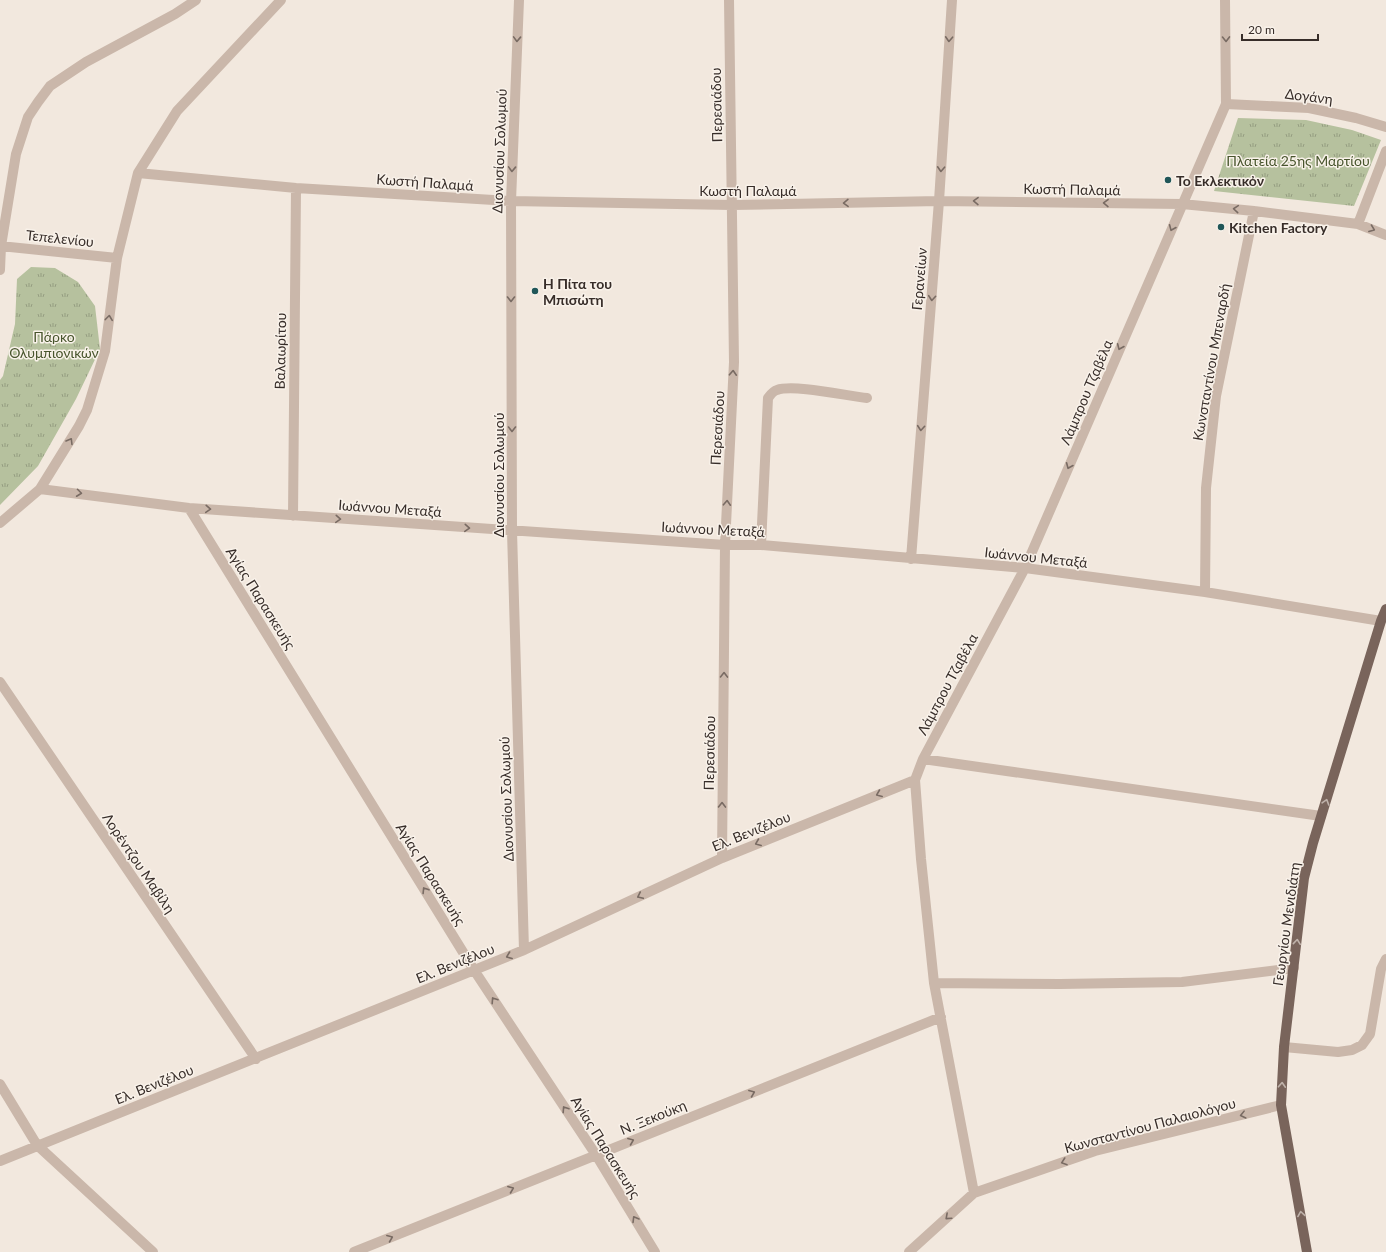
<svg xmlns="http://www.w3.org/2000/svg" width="1386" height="1252" font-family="Lato,sans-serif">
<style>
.park{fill:url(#park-tufts)}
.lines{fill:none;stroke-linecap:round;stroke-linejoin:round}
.minor{stroke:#cab7aa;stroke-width:10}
.major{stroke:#79645b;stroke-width:10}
.oneway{stroke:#796b63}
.oneway2{stroke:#bfb2aa}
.poi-dot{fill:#205658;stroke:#f9f2ea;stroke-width:1.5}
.labels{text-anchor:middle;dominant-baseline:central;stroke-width:3;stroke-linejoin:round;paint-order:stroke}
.street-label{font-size:14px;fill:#372d29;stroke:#f9f2ea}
.park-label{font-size:14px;fill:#48552d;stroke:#f9f2ea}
.poi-label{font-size:14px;font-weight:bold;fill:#372d29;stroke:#f9f2ea;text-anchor:start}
</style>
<defs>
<pattern id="park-tufts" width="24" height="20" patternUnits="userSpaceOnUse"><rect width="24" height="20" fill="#b6c19e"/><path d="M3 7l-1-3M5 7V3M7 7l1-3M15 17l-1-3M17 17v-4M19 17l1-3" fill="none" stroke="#959d81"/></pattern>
</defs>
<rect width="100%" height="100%" fill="#f2e8de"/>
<path class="park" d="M1238,118L1306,120L1352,130L1381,140L1354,206L1214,191Z
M31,267L55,268L78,282L95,306L100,349L76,399L38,466L0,505V380L3,376L15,324L17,279Z"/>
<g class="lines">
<path class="minor" d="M519,0L511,201L512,531L524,950
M1226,104L1309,108L1356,118L1386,127
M138,173L296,188L511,201L732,205L939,201L1182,204L1254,211L1358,224L1386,235
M1358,224L1386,151
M0,246L117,258
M0,270L1,246L16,154L28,117L38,102L50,86L86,62L175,14L196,0
M40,489L189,508L725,545H761L1025,568L1205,592L1381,621
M189,508L474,970L596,1155L655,1252
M293,516L296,188
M0,523L40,489L79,426L87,410L105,351L117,258L138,173L177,111L281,0
M761,545L768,398C771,394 773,391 777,390C794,384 847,396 867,398
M911,559L939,201L952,0
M1205,592L1206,488L1216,396L1254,211
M0,682L256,1059
M923,759L1321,816
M722,858L725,545L734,362L729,0
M934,983L1060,984L1182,982L1294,968
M1284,1047L1338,1052L1352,1050L1362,1045L1370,1034L1381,969L1386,959
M0,1084L37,1145L153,1252
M0,1161L524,950L722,858L915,780
M974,1193L934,983L921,859L915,780L923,759L1025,568L1226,104L1225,0
M354,1252L941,1017
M909,1252L974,1193L1095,1151L1281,1105"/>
<path class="major" d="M1307,1252L1281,1105L1284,1047L1304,878L1313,843L1381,621L1386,609"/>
</g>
<defs><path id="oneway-chevron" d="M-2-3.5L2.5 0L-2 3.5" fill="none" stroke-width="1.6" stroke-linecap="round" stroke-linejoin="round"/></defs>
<g class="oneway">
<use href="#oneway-chevron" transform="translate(517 39) rotate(92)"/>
<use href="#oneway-chevron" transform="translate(949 39) rotate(93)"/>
<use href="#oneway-chevron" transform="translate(1226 39) rotate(89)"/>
<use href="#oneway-chevron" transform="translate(512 169) rotate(92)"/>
<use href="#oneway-chevron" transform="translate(941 169) rotate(93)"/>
<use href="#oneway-chevron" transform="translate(976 201) rotate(-179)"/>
<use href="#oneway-chevron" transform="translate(846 203) rotate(179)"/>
<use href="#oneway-chevron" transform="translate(1106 203) rotate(-179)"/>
<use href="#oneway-chevron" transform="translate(1236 209) rotate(-175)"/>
<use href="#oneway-chevron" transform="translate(1172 228) rotate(113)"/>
<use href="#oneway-chevron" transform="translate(1372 229) rotate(21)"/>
<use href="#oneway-chevron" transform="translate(932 298) rotate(95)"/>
<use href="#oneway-chevron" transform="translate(511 299) rotate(90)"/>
<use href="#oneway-chevron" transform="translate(109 318) rotate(-83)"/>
<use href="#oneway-chevron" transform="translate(1120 347) rotate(113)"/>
<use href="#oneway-chevron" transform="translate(733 373) rotate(-87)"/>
<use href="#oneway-chevron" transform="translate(921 428) rotate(95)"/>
<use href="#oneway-chevron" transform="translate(512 429) rotate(90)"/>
<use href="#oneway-chevron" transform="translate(70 441) rotate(-59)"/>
<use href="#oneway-chevron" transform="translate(1069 466) rotate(113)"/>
<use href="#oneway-chevron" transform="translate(79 493) rotate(7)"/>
<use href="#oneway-chevron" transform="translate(727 503) rotate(-87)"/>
<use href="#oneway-chevron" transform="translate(208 509) rotate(4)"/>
<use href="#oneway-chevron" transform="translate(338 519) rotate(4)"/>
<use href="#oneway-chevron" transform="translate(467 528) rotate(4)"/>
<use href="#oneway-chevron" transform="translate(724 675) rotate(-89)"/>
<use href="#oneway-chevron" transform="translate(879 794) rotate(158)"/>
<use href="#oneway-chevron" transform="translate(722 805) rotate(-89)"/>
<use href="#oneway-chevron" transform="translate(758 843) rotate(158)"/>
<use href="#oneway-chevron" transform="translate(425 890) rotate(-122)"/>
<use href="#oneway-chevron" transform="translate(640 896) rotate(155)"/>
<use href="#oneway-chevron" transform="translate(509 956) rotate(159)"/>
<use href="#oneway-chevron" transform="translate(494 1000) rotate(-123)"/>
<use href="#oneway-chevron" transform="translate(752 1093) rotate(-22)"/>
<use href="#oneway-chevron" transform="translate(565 1109) rotate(-123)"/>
<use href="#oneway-chevron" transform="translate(1243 1115) rotate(166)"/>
<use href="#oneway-chevron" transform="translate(631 1141) rotate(-22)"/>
<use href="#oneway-chevron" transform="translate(1064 1162) rotate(161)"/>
<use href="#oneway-chevron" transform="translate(511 1189) rotate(-22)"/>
<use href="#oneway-chevron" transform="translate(948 1217) rotate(138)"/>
<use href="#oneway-chevron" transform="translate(635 1219) rotate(-121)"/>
<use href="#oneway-chevron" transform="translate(390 1238) rotate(-22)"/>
</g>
<g class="oneway2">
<use href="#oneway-chevron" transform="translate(1326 802) rotate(-73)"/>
<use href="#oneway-chevron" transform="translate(1297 942) rotate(-84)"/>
<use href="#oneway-chevron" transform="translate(1282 1085) rotate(-87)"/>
<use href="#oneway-chevron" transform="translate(1301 1214) rotate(-99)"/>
</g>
<g class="poi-dot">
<circle cx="1168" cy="180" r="4"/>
<circle cx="1221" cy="227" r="4"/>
<circle cx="535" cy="291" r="4"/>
</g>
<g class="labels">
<g class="street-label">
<text transform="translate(1309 96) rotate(7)">Δογάνη</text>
<text transform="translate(716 105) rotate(-91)">Περεσιάδου</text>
<text transform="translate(499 151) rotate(-88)">Διονυσίου Σολωμού</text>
<text transform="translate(425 182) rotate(4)">Κωστή Παλαμά</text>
<text transform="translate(1072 189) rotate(1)">Κωστή Παλαμά</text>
<text x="748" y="190">Κωστή Παλαμά</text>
<text transform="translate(60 238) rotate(6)">Τεπελενίου</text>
<text transform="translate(919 279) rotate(-85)">Γερανείων</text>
<text transform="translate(280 351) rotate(-89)">Βαλαωρίτου</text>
<text transform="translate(1211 362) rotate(-80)">Κωνσταντίνου Μπεναρδή</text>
<text transform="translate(1086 392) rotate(-67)">Λάμπρου Τζαβέλα</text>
<text transform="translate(717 428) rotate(-87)">Περεσιάδου</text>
<text transform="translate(498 475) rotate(-90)">Διονυσίου Σολωμού</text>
<text transform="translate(390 508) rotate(4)">Ιωάννου Μεταξά</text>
<text transform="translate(713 529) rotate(3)">Ιωάννου Μεταξά</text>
<text transform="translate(1036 557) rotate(6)">Ιωάννου Μεταξά</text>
<text transform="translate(261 598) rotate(58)">Αγίας Παρασκευής</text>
<text transform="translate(947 684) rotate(-62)">Λάμπρου Τζαβέλα</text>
<text transform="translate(709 753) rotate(-89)">Περεσιάδου</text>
<text transform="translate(506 799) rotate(-92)">Διονυσίου Σολωμού</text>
<text transform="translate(751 831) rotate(-22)">Ελ. Βενιζέλου</text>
<text transform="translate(139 863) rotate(56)">Λορέντζου Μαβίλη</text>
<text transform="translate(431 874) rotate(58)">Αγίας Παρασκευής</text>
<text transform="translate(1286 924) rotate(-82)">Γεωργίου Μενιδιάτη</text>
<text transform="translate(455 963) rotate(-22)">Ελ. Βενιζέλου</text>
<text transform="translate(154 1084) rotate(-22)">Ελ. Βενιζέλου</text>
<text transform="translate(653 1117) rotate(-22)">Ν. Ξεκούκη</text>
<text transform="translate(1150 1125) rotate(-15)">Κωνσταντίνου Παλαιολόγου</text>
<text transform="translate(606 1147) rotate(58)">Αγίας Παρασκευής</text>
</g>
<g class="park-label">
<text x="1298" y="160">Πλατεία 25ης Μαρτίου</text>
<text x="54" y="336">Πάρκο<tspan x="54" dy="16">Ολυμπιονικών</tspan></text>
</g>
<g class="poi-label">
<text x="1176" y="180">Το Εκλεκτικὀν</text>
<text x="1229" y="227">Kitchen Factory</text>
<text x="543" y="283">Η Πίτα του<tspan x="543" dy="16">Μπισώτη</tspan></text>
</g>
</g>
<path d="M1242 34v6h76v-6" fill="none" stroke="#372d29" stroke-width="2"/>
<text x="1248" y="34" font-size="12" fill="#372d29" stroke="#f9f2ea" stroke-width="3" paint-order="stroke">20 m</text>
</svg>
